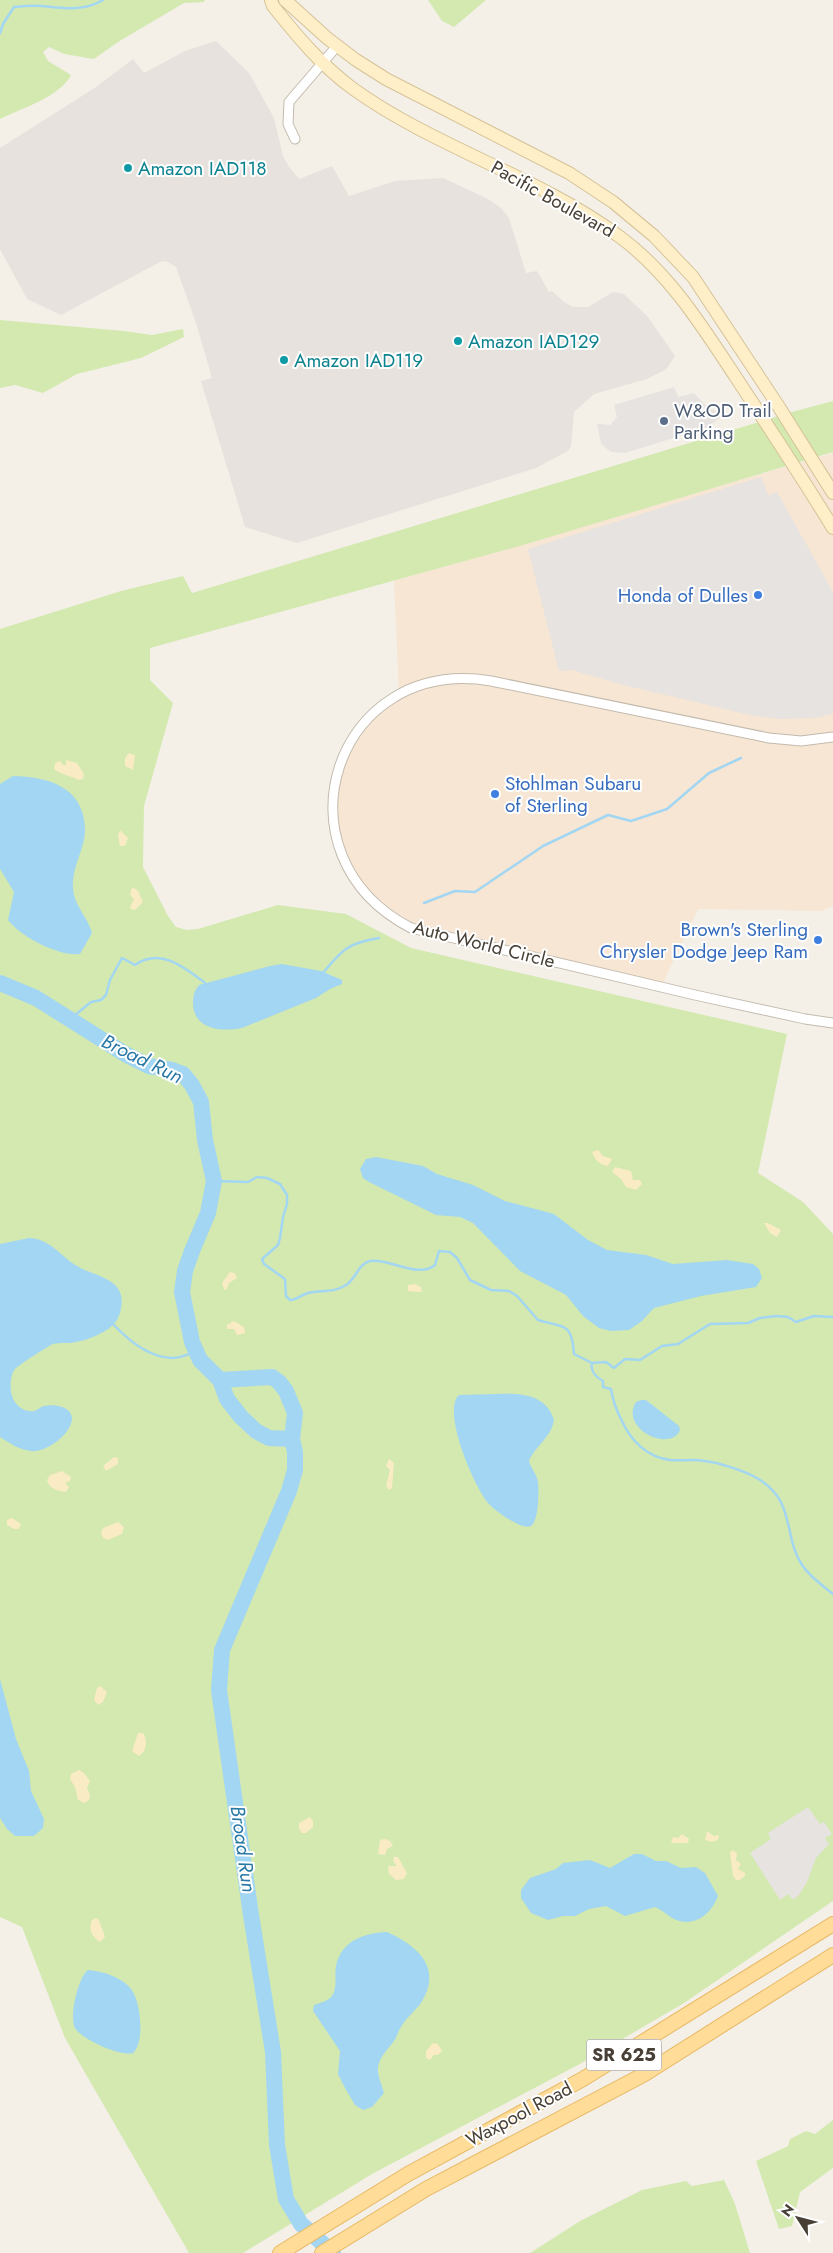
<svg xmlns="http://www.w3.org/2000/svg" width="833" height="2253" font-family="Jost,sans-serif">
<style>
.commercial{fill:#f6e6d3}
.industrial{fill:#e7e2dd}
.green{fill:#d3e9b0}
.sand{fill:#f9ebc4}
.parking{fill:#e6e3e0}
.water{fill:#a3d6f2}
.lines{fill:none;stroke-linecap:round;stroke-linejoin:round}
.stream{stroke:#a3d6f2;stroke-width:2.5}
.river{stroke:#a3d6f2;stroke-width:16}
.street-casing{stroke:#c3baad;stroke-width:11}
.secondary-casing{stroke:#d5c297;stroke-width:14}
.primary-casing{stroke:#e7b864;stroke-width:16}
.street{stroke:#fff;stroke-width:9}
.secondary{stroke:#ffefc8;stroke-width:12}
.primary{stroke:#ffdc97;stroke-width:14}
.culture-dot{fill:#0f9aa8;stroke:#fff;stroke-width:2}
.service-dot{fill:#5c6f8a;stroke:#fff;stroke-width:2}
.shop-dot{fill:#3f7fe0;stroke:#fff;stroke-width:2}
.labels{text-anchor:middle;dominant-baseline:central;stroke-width:4;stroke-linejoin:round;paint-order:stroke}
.shield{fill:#fff;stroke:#7f7972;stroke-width:1}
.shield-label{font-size:18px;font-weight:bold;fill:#484036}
.culture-label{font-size:19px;fill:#0d838f;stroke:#fff;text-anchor:start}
.street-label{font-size:19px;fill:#484036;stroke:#fff}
.service-label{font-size:19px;fill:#4e5e75;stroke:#fff;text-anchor:start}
.shop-label{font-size:19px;fill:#366cbe;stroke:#fff;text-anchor:end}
.water-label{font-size:20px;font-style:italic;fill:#2978a6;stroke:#fff}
</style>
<rect width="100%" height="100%" fill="#f4f0e8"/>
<path class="commercial" d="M833,453V906L822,911L698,909L661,987L425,932L360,888L336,838V779L362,725L399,694L394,581Z"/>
<path class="industrial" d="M216,41L249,73L274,118L283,156L289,167L299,179L332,166L349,196L395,181L443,178L488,199L501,208L509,218L526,273L537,271L549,292L552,291L564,302L573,307H588L613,292L624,294L648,317L675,356L670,364L665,370L647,379L594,394L574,412L571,446L568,451L536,468L297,543L245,527L201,381L212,378L196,323L176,267L166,261L160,262L61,315L27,299L0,249V148L96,87L133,59L144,73L185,51Z"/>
<path class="green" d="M0,0H205L204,2L184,3L118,42L94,59L64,54L49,47L43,52L48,61L71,75C61,96 21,109 0,119Z
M428,0H486L454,27L442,21Z
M0,320L124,331L152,335L183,329L184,337L141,358L77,374L43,393L15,385L0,388Z
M833,401V452L523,545L150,648V680L173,703L144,806L143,867L168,916L176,927L187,930L198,929L278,905L346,914L411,948L787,1034L758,1173L803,1202L833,1234V1901L684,2003L578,2065L372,2174L243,2253H189L65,2038L22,1927L0,1917V629L121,591L183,576L192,593L792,412Z
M833,2120V2168L800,2192L792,2226L779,2229L756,2161L788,2146L790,2139L806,2131L815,2134Z
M724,2180L735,2204L750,2253H530L580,2221L642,2190L686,2181L692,2186Z"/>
<path class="sand" d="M129,753L135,755L133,770L125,766V758Z
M60,761L63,765H66V760L77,763L84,774L83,779L78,780C70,775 61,775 54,769L55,763Z
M120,830L128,838L125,846H120L118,836Z
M133,887L138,891L143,902L135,910L131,909L130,907L134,899L130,895L131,890Z
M598,1150L603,1156L612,1159L608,1166C600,1165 595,1160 592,1152Z
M615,1167L631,1171L633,1180H640L642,1184L636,1190L626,1187L621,1179L612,1172Z
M764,1223H768L781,1230L777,1237L770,1233Z
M230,1272L235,1273L237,1278L229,1283L227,1289L224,1290L222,1283Z
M415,1284L421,1287L422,1292L408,1291V1285Z
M234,1321L244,1327L245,1333L237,1335L234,1329H227V1325Z
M114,1457L118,1458V1464L106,1471L103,1466Z
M389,1459L394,1463L392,1488L389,1490L386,1486L390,1470L386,1466Z
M62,1471L71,1477L70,1481L65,1483L69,1487L66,1492C58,1491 49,1489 47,1480L50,1475Z
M12,1518L21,1524L19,1529H14L7,1525V1520Z
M118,1522L124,1527L122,1534L108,1540L103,1538L101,1533L103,1528Z
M100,1686L107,1692L103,1702L98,1705L94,1700L97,1688Z
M138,1733H143C148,1741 147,1750 139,1756L132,1751Z
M79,1770L84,1773L90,1781L87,1788L90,1795L89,1800L85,1803L78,1800L75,1787L70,1779L71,1774Z
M310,1817L313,1821V1827L306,1833H302L299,1828V1823Z
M707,1831L714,1836L719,1835L718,1840L712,1842L705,1840Z
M682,1834L689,1839L688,1843H671L673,1837L678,1838Z
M385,1839L390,1841L393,1846L387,1849L385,1855L378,1854L380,1840Z
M732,1850L737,1853L736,1860L741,1864L738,1869L745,1873V1876L740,1880H736L733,1876L730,1853Z
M394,1857H398L407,1873L404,1879L396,1880L389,1874L388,1866H397L393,1861Z
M96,1918L99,1920C100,1925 104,1932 105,1937L100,1942C92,1937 88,1929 92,1920Z
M433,2043L438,2044L442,2051L438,2055H434L430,2060L426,2058V2051Z"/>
<path class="parking" d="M674,387L678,397L694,393L709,409L721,412L720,418L706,428L625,453L611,452L601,444L597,424L610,425L617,417L614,405Z
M761,477L768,495L777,492L833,592V714L814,718L780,719L755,716L619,684L572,670L559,671L528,549Z
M808,1807L820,1824L824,1822L832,1834L825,1838L829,1844L816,1858L807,1882L799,1895L793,1900L788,1894L780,1900L750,1853L771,1839L768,1833Z"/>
<path class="water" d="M13,776C48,777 83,786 85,828C86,848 71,867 73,888C74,906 88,917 92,933L80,954C59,957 20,936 8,920L14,892L0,869V784Z
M282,964L321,971L342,980V984L330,989L316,998L242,1028C222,1032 194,1030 193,1004C193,996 194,991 199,985L270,966Z
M376,1157L423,1166L437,1174L473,1185L505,1201L554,1214L588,1240L607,1250L646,1255L673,1264L727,1260L753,1264L759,1269L762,1278L756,1287L701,1296L654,1308L642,1321L629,1330L611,1331L599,1328L583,1316L566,1295L520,1271L473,1223L460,1217L436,1215L369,1182L363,1178L360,1169L366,1159Z
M29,1238C51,1239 60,1256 77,1266C95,1277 127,1278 121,1308C120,1314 118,1320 113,1325C105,1333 88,1340 76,1342C68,1344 61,1342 53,1344C48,1346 19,1365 15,1369C11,1374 10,1384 11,1391C12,1402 22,1413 34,1411C38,1410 40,1407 44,1406C53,1404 71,1406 72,1418C72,1434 46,1453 31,1451C20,1450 9,1443 0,1437V1244Z
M496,1394C518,1393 546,1393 554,1420C551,1438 535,1446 529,1461C531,1469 537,1474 538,1482C539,1490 539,1521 531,1526C523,1531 495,1511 489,1504C475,1489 441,1411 459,1395Z
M641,1400H646L679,1426L680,1430C671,1453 619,1429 636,1402Z
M0,1679L16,1739L29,1771L31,1791L44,1819L43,1828L34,1836H15L7,1829L0,1818Z
M634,1854H642L656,1861H666L681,1868L696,1867L705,1873L718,1896C711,1915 693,1929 672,1918C666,1914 662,1910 655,1907L625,1916L606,1906L589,1909L575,1916H563L548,1920L531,1913L521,1898V1890L530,1878L556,1869L563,1863L590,1860L610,1868Z
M387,1932C418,1946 443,1968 421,2003C415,2011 406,2018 401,2027C398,2031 397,2037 394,2041C388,2049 380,2056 378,2067C377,2075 382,2085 384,2093L372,2107L363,2110L355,2105L345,2088L338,2074L340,2051L313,2011L314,2005C320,2003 328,2001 332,1996C338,1986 334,1977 336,1966C341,1941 364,1933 387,1932Z
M88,1970C103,1971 123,1978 131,1989C141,2001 145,2043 133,2053C121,2057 81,2039 75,2028C69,2017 78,1977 88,1970Z"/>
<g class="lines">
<path class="stream" d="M0,33L3,24L14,7C23,6 33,5 42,6C63,8 83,12 103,0
M424,903L455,891L475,892L543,846L608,815L631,821L667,809L709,773L741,758
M322,974C342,950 347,943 379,938
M69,1020L91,1002L101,1000L106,995L110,980L122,958L135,965C161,947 185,968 205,983
M214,1181L248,1182L257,1177L267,1178L280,1184L287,1195V1204L283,1217L280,1238L278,1245L262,1259L264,1264L285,1279L286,1296L290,1300C297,1300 301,1295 308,1293C321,1290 334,1293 346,1285C355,1280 359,1263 370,1261C389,1258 419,1279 435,1265L439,1251L450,1252L457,1258L470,1280L491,1290L509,1291L517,1296L538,1320C563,1328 572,1321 574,1354L592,1363L606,1362L614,1368L625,1359L640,1360L662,1346L678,1344L710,1324L748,1323L760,1318L776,1316L788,1317L796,1322L814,1316L833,1317
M113,1324C128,1340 149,1358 173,1358C181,1358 189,1354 196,1351
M592,1363C590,1372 596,1377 603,1381V1387L611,1389C613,1401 616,1410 622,1421C631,1441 647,1457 670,1460C681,1461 693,1459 704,1461C718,1462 744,1471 755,1477C797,1500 782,1534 802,1565C810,1577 822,1585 833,1594"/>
<path class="river" d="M0,983L36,998L125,1054L149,1066L172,1070L183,1074L192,1085L201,1102L205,1140L214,1181L208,1213L192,1251L185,1271L182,1292L192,1342L200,1360L220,1380L227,1399L241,1417L256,1431L269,1438L292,1439
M220,1380L272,1377L279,1382L286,1391L295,1413L292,1439L295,1452V1470L289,1491L222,1650L219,1690L251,1915L273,2052L277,2145L286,2199L301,2224L333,2253"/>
<defs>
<path id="street" d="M295,139L288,124L289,102L337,46
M833,737L801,741L769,738L491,681C334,655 270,855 411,928L695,995L805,1019L833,1023"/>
<path id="secondary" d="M271,0L273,6C297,36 321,65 352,88C435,148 538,176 620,237C669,273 702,326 735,376C768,426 801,476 833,528
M285,0L327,38L356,60L386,79L569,173L613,202L654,236L693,277L777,404L833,493"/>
<path id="primary" d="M280,2253L408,2174L583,2079L833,1924
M322,2253L426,2189L643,2075L833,1955"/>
</defs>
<use href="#street" class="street-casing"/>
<use href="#secondary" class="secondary-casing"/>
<use href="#primary" class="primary-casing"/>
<use href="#street" class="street"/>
<use href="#secondary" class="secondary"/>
<use href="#primary" class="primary"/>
</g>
<g class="culture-dot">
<circle cx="128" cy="168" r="5"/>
<circle cx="458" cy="341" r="5"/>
<circle cx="284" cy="360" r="5"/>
</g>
<circle class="service-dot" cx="664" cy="421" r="5"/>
<g class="shop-dot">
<circle cx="758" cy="595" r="5"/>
<circle cx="495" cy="794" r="5"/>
<circle cx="818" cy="940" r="5"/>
</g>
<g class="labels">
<rect class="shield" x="586.5" y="2039.5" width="75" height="31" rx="4"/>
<g class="shield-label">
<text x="624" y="2055">SR 625</text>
</g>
<g class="culture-label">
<text x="138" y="168">Amazon IAD118</text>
<text x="468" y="341">Amazon IAD129</text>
<text x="294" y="360">Amazon IAD119</text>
</g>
<g class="street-label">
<text transform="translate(553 199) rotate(29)">Pacific Boulevard</text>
<text transform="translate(484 944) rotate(14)">Auto World Circle</text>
<text transform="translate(519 2114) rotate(-28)">Waxpool Road</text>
</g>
<g class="service-label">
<text x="674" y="410">W&amp;OD Trail<tspan x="674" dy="22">Parking</tspan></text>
</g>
<g class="shop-label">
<text x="748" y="595">Honda of Dulles</text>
<text x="505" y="783" text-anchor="start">Stohlman Subaru<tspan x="505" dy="22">of Sterling</tspan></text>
<text x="808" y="929">Brown's Sterling<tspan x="808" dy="22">Chrysler Dodge Jeep Ram</tspan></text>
</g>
<g class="water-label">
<text transform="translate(142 1059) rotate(26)">Broad Run</text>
<text transform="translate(243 1849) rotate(82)">Broad Run</text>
</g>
</g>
<g transform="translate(798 2218) rotate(306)" stroke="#ffffff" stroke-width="4" paint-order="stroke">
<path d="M0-4L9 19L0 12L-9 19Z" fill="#484036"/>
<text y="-8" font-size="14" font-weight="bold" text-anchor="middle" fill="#484036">N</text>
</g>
</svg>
